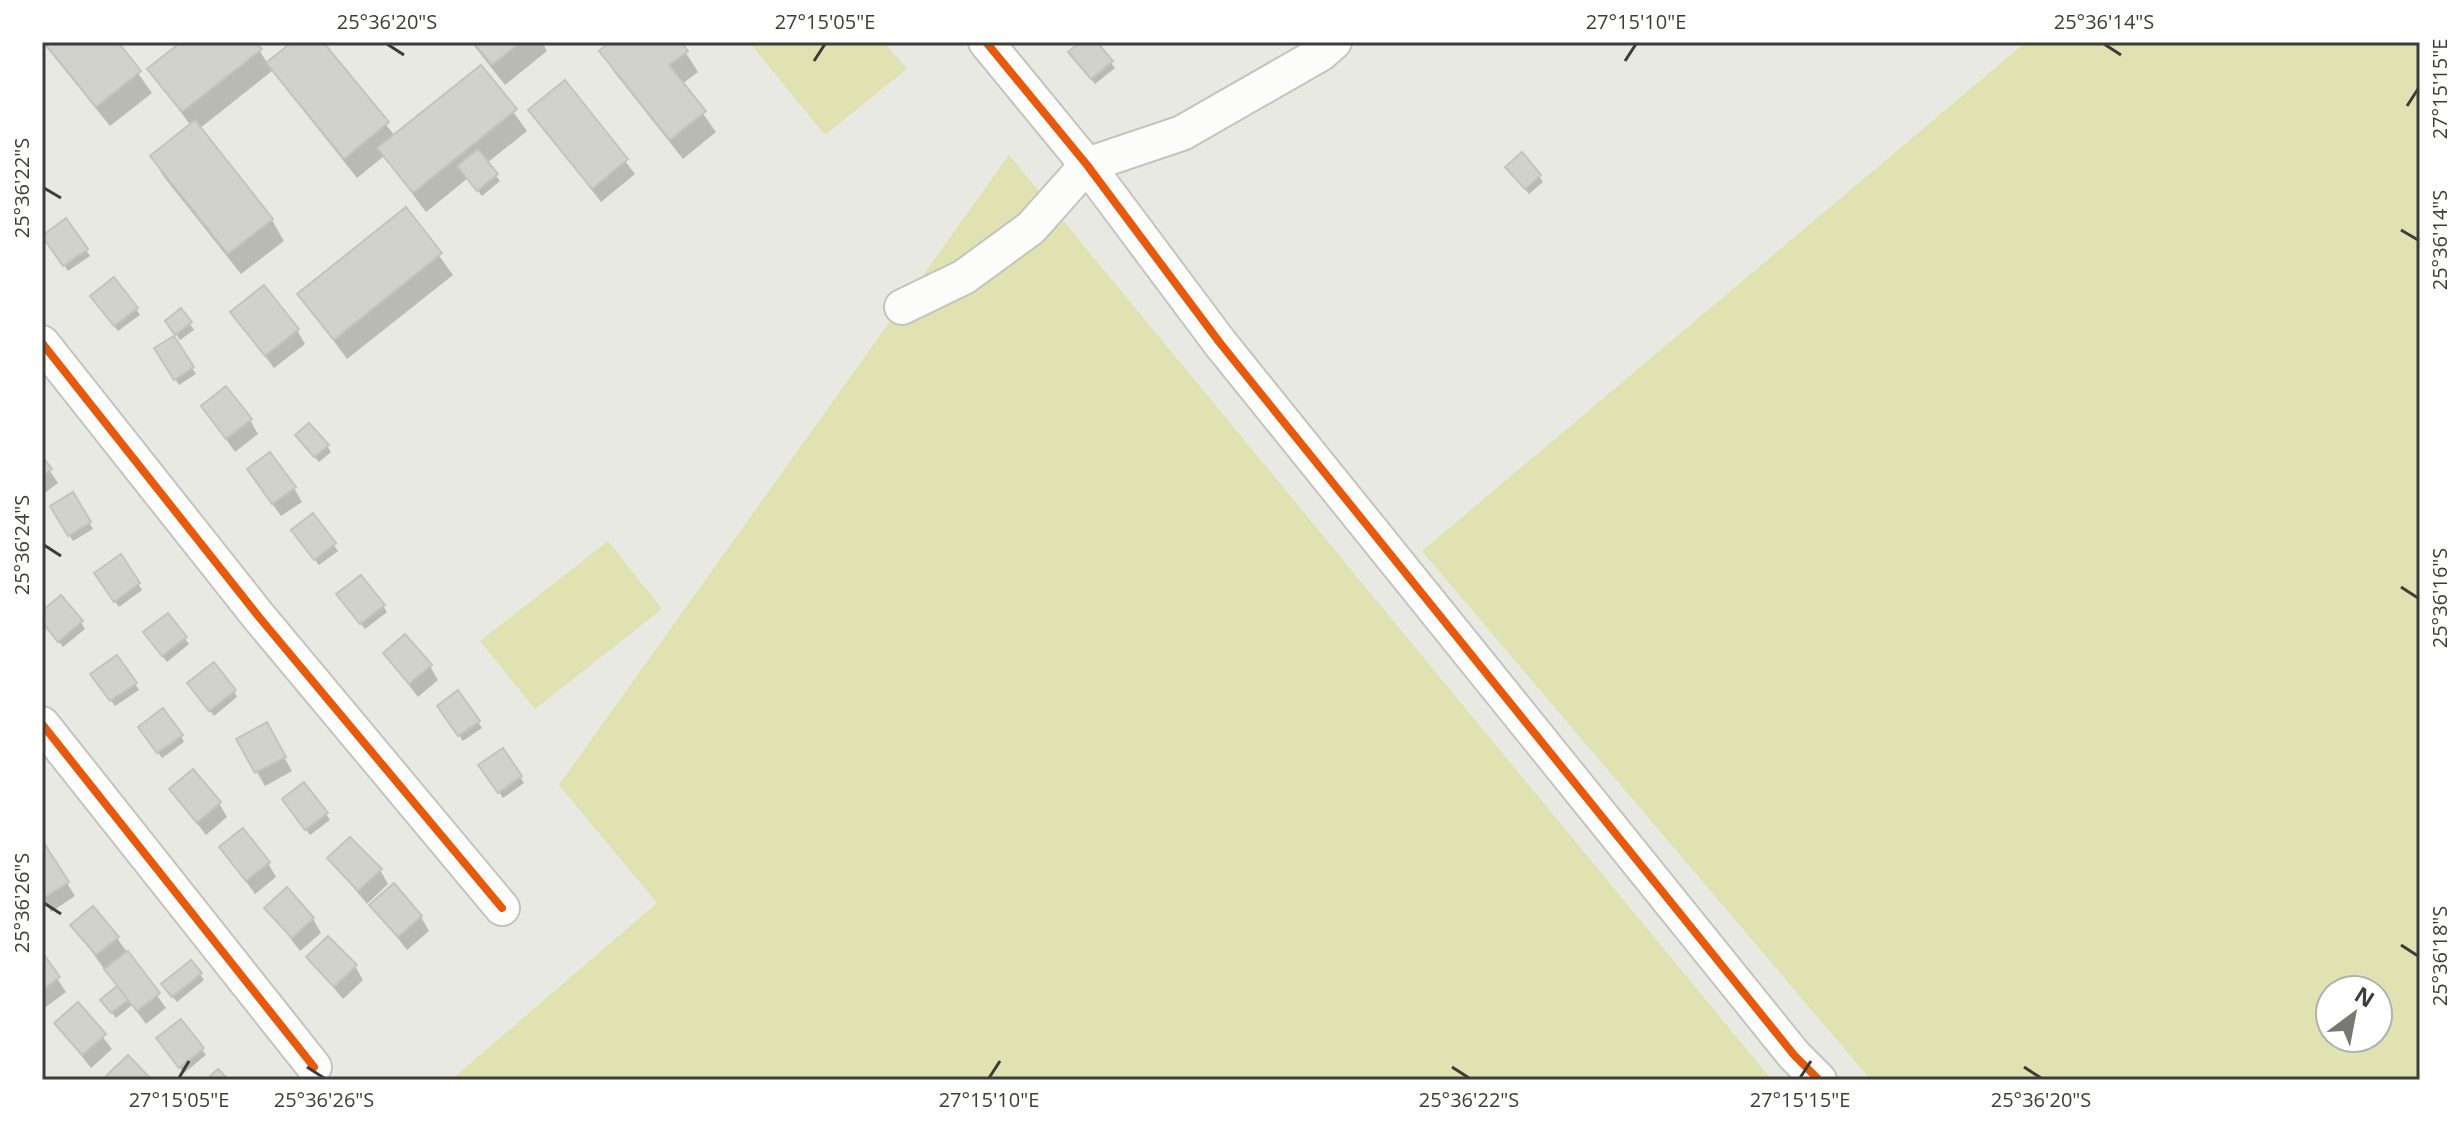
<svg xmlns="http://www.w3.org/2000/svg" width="2462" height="1122" font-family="'Open Sans',sans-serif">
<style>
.green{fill:#e1e2b1;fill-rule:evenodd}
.shadow{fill:#0003}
.building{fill:#d1d2cc;stroke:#c3c4be;stroke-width:2}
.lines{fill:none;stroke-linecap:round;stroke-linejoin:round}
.street-casing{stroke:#c3c4be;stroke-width:38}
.street{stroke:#fcfcfb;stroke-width:34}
.cycleway-casing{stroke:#fff;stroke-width:13}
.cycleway{stroke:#e8590c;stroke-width:8}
.ticks{fill:none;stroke:#3d3d38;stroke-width:3}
.neatline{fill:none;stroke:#3d3d38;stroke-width:3}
.ticks-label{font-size:20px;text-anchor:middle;fill:#3d3d38}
</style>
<rect width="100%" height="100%" fill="#e8e9e2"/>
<path class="green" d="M749,42H884L907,69L825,135Z
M2026,42H2420V1080H1871L1422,551ZM2330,990H2378V1038H2330Z
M1009,155L1772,1080H451L657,903L559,785Z
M608,541L662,609L535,709L480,641Z"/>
<path class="shadow" d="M42,42H116L152,93L110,126Z
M185,42H254L268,64L295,42H320L395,136L481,67L527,131L487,163L500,181L482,196L468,178L426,212L384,156L357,178L272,71L199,129L272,220L284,241L241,274L164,177L152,157L191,126L150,70Z
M471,42H542L547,51L505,85Z
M614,42H679L698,72L682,84L716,132L683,159L614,72L602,51Z
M1083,42H1094L1115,68L1095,84L1074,59Z
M565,83L635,174L601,202L530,110Z
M1512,173L1539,176L1543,182L1529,194Z
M406,210L453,275L347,359L300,295Z
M48,242L86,250L90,256L68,271Z
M96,302L136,309L140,315L118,331Z
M181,311L194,330L180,340L171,327Z
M232,313L297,330L305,344L274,368Z
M173,338L196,374L179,385L156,349Z
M203,406L250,420L258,434L235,452Z
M301,442L327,446L331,452L319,462Z
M42,459L58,483L42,495Z
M257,483L294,488L302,502L281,516Z
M72,495L93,529L73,541L52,507Z
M313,516L338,551L319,565L297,536Z
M120,557L142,590L119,607L100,580Z
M343,600L383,606L387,612L365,629Z
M42,614L81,622L85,629L63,647L43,622Z
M168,616L189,644L167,662L149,639Z
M385,654L430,666L438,680L418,697Z
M97,680L135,684L139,690L115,706Z
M193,689L234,691L237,697L214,716Z
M458,693L482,728L463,741L443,712Z
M266,725L292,771L265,786L239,740Z
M144,733L181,736L184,742L162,758Z
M503,751L524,783L503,798L485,772Z
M171,789L219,803L227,817L206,835Z
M288,806L326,814L330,820L310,835Z
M42,843L75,896L51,912L42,897Z
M221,847L268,863L276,877L255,894Z
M329,858L380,870L388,884L367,904Z
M372,905L421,917L429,931L407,950Z
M267,908L313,919L321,933L300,951Z
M73,926L117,938L166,1008L146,1024L132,1005L116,1018L106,1006L118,988Z
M42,956L66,992L43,1009L42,1007Z
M309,958L355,966L363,980L343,999Z
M200,974L204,980L177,1002L168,991Z
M78,1005L112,1049L91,1068L56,1023Z
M180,1021L206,1055L184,1073L162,1044Z"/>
<path class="building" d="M44,42H118L141,71L96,107Z
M181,42H256L262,49L182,112L147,69Z
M292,42H323L389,122L344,159L266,63Z
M473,42H521L492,65Z
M610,42H681L688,51L669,65L706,111L670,140L599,51Z
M1080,42H1097L1113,61L1091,79L1068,52Z
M481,65L517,109L413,193L377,148Z
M565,80L628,159L592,189L528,110Z
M195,120L273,219L228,254L150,156Z
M478,149L498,174L477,191L457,166Z
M1522,152L1541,175L1525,189L1505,167Z
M406,207L442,253L334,340L297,294Z
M66,218L88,249L63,266L42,236Z
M114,277L138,308L114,326L90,296Z
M264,285L299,329L265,356L230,312Z
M181,308L192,322L175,335L165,321Z
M174,336L194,367L174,380L154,348Z
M226,386L252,419L226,439L201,406Z
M309,423L329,445L314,457L295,435Z
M270,452L296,487L272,504L247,469Z
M42,456L52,469L42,476Z
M73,492L91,522L68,536L50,506Z
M313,513L336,543L314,560L291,530Z
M121,554L140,583L114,602L94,573Z
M361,575L385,605L360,624L336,594Z
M61,595L83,621L58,642L42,622V611Z
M168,613L187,637L162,656L143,632Z
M405,634L432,665L409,684L383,653Z
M117,655L137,683L110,701L90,674Z
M214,662L236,690L209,711L187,683Z
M458,690L480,721L458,736L437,706Z
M163,708L183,735L157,753L138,727Z
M267,722L286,757L255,773L236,739Z
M503,748L522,776L498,793L478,765Z
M193,769L221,802L197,823L169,789Z
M304,782L328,813L305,830L282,799Z
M243,828L270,862L246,881L219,847Z
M350,837L382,869L358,891L327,858Z
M42,840L69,882L42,899Z
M394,883L422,916L398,937L369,905Z
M287,887L314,918L292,938L264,908Z
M93,906L119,937L96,955L70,925Z
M328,936L357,965L334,987L306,957Z
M128,951L160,993L137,1011L104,969Z
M42,952L60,977L42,990Z
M191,960L202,973L172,997L161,984Z
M117,986L128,1000L111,1013L100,1000Z
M78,1002L106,1034L82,1055L54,1023Z
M181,1019L204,1048L179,1068L156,1038Z
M128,1055L152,1080H110L106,1076Z
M218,1069L229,1080H206Z"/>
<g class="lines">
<defs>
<path id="street" d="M986,42L1087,165L1220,343L1794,1055L1819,1080
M902,307L964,277L1031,228L1087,165L1182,133L1320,54L1334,42
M42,343L259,617L502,908
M42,724L314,1067"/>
</defs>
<use href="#street" class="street-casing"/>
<use href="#street" class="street"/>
<defs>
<path id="cycleway" d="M986,42L1087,165L1220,343L1794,1055L1819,1080
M42,343L259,617L502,908
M42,724L314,1067"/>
</defs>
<use href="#cycleway" class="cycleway-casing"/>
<use href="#cycleway" class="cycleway"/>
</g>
<path class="ticks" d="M387,44L404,55M2104,44L2121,55M814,61L825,44M1625,61L1636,44M2407,106L2418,89M44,188L61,198M2401,230L2418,240M44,545L61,556M2401,587L2418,598M44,903L61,914M2401,945L2418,956M307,1067L324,1078M1452,1067L1469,1078M2024,1067L2041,1078M179,1078L189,1061M989,1078L1000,1061M1800,1078L1811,1061"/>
<rect width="2462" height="1122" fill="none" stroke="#ffffff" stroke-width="88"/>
<g transform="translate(2354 1014) rotate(32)"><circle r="38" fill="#ffffff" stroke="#b1b1af" stroke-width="2"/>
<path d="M0-6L14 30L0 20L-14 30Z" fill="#797974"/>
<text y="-12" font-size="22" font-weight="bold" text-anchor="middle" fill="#3d3d38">N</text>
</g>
<rect x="44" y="44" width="2374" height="1034" class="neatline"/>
<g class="ticks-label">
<text x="387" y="29">25°36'20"S</text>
<text x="825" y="29">27°15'05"E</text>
<text x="1636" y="29">27°15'10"E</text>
<text x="2104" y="29">25°36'14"S</text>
<text transform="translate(2440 89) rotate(-90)" y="7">27°15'15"E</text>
<text transform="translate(22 188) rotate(-90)" y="7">25°36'22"S</text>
<text transform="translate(2440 240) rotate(-90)" y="7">25°36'14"S</text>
<text transform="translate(22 545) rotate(-90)" y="7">25°36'24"S</text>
<text transform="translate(2440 598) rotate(-90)" y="7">25°36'16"S</text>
<text transform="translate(22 903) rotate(-90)" y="7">25°36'26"S</text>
<text transform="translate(2440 956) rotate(-90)" y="7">25°36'18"S</text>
<text x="179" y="1107">27°15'05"E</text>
<text x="324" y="1107">25°36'26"S</text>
<text x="989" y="1107">27°15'10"E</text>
<text x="1469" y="1107">25°36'22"S</text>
<text x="1800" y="1107">27°15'15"E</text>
<text x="2041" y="1107">25°36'20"S</text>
</g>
</svg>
